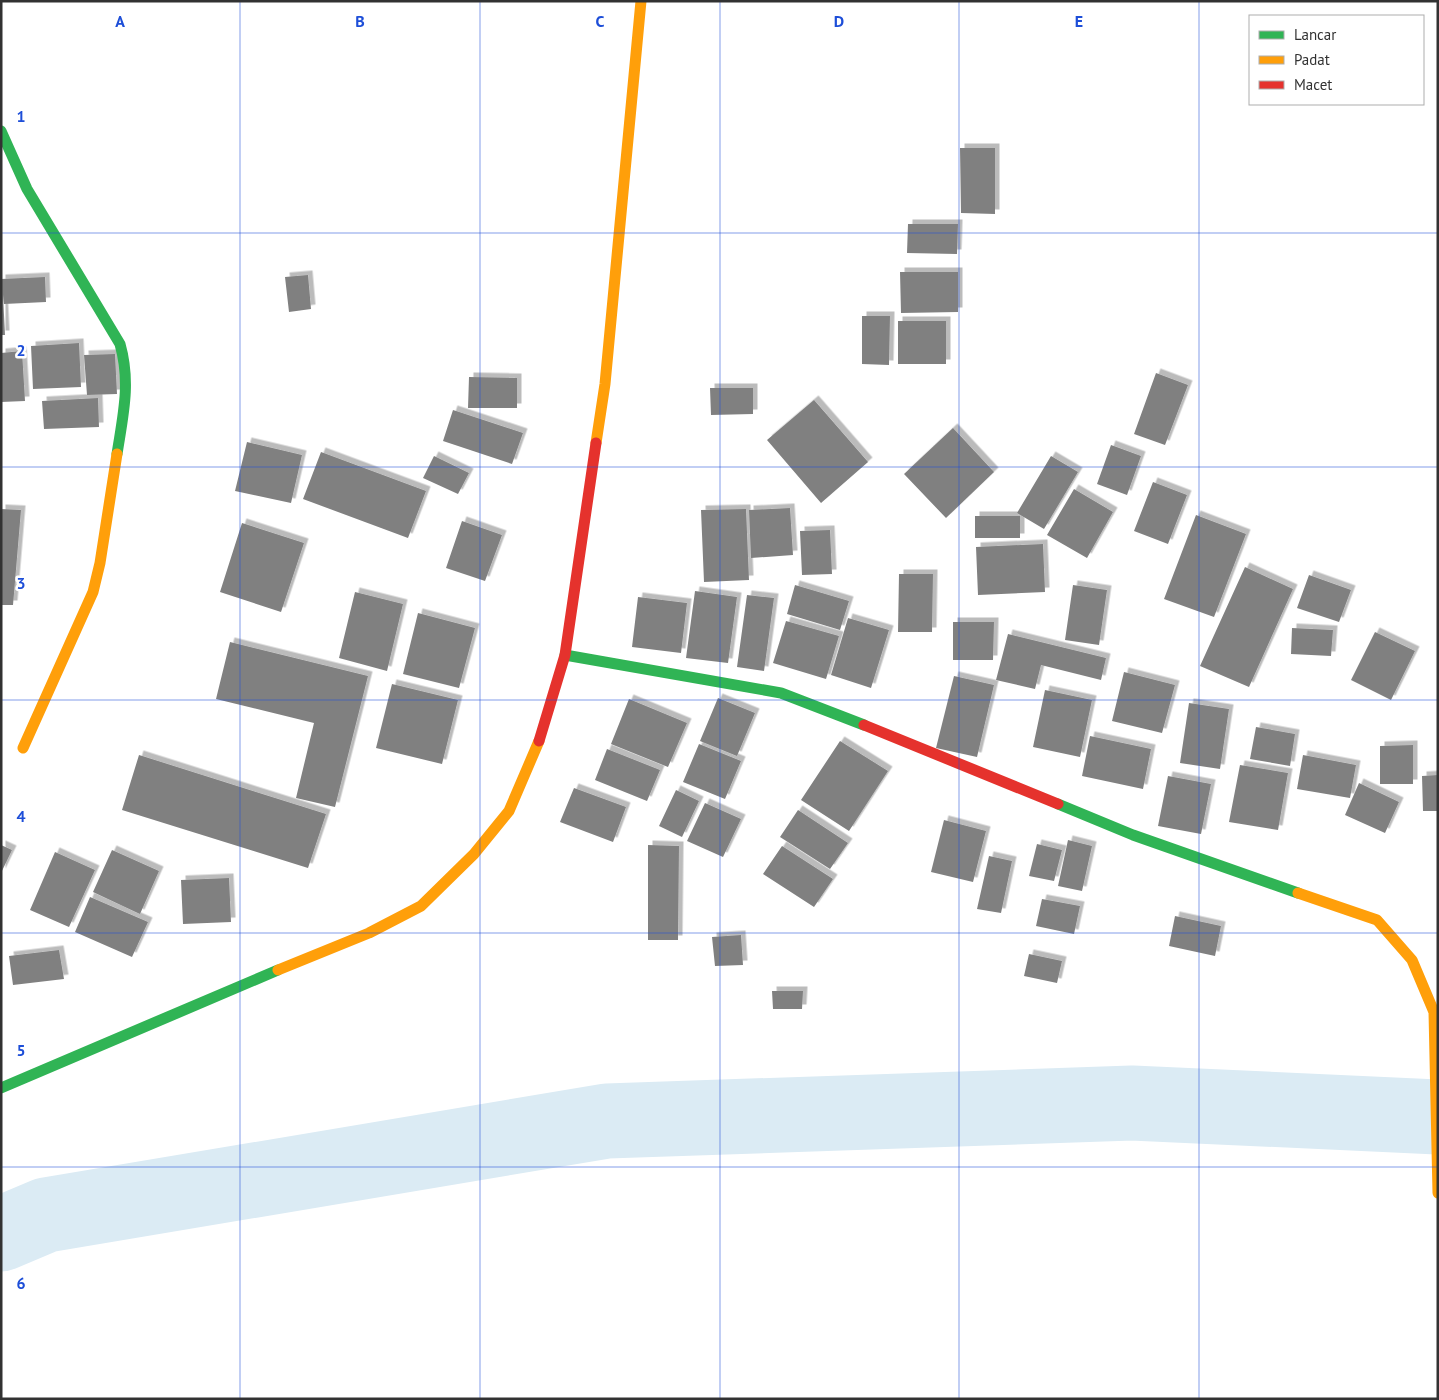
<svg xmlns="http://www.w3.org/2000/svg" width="1439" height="1400" font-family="'PT Sans',sans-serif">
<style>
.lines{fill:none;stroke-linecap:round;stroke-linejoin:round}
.river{stroke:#dbebf4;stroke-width:75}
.building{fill:#808080;filter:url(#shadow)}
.fast{stroke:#30b455;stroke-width:11}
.slow{stroke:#ff9f0a;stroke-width:11}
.jam{stroke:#e5322d;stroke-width:11}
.grid{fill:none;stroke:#1d4ed8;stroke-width:1;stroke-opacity:0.55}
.grid-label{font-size:16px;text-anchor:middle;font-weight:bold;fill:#1d4ed8;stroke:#fff;stroke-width:5;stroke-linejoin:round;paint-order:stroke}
</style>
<defs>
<filter id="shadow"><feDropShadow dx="4.5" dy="-4.5" stdDeviation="0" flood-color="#0004"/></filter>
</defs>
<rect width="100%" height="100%" fill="#fff"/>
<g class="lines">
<path class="river" d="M1,1234L46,1215L607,1121L1132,1103L1438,1117"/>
</g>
<path class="building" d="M960,148H995V214L961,213Z
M908,224H958L957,254L907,253Z
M900,272H958V312L901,313Z
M308,275L311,309L289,312L285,277Z
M45,277L46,302L4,304L3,295L5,335H1V279Z
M862,316H890L889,365L862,364Z
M898,321H946V364H898Z
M79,343L81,387L33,389L31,346Z
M22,351L25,401L1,402V353Z
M115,354L117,394L87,395L84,355Z
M1156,373L1188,385L1165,445L1134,434Z
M469,377L517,378V408H468Z
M710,388H753V414L711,415Z
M98,398L99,427L44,429L42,401Z
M814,400L868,462L821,503L767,440Z
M453,410L523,433L512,464L443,441Z
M953,428L994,472L946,518L904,474Z
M247,442L302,455L291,503L235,491Z
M1111,445L1141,456L1127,495L1097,484Z
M321,452L426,491L408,538L303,499Z
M434,456L469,473L458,494L423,478Z
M1051,456L1078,472L1044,529L1017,513Z
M1153,482L1187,495L1168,544L1134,531Z
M1074,489L1113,512L1087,558L1047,535Z
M790,508L793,555L751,558L749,510Z
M1,509L21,510L13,605H1Z
M746,509L749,580L704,582L701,510Z
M1196,515L1246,534L1214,617L1164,599Z
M975,516H1020V538H975Z
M462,521L502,535L485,581L446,568Z
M242,523L304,543L281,612L220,592Z
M830,530L832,574L802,575L800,531Z
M1043,544L1045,592L978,595L976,547Z
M1245,567L1293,589L1249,687L1200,666Z
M899,574H933L932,632H898Z
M1309,575L1351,590L1339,622L1297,608Z
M795,585L849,601L840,630L787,614Z
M1073,585L1107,590L1099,645L1065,640Z
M695,591L737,597L728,663L686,658Z
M355,592L403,604L387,671L339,658Z
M747,595L774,598L764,671L737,667Z
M638,597L687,603L681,653L632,647Z
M418,613L475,628L459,688L403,674Z
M848,618L889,630L871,688L831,675Z
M786,621L839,636L826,679L773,663Z
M953,622H994L993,660H953Z
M1292,628L1333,630L1331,656L1291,654Z
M1375,632L1415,651L1391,700L1351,680Z
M1008,634L1106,658L1101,680L1041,665L1035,689L996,680Z
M230,642L368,676L335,807L296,798L314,723L216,699Z
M1124,672L1175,685L1162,733L1112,721Z
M954,676L994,685L977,757L936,748Z
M392,684L458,700L442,764L376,748Z
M1045,690L1092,700L1080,757L1033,747Z
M718,698L755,713L737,756L700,741Z
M629,699L687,723L668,767L611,744Z
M1189,703L1229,709L1220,769L1180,763Z
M1256,727L1295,734L1290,766L1250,759Z
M1090,736L1151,749L1143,789L1082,776Z
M840,741L888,771L849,831L801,800Z
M699,744L741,761L725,799L683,782Z
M1413,745V784H1380V746Z
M607,749L660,770L647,801L595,780Z
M139,755L326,814L308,868L122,810Z
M1303,755L1356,765L1350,798L1297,789Z
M1240,765L1288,773L1278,830L1229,822Z
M1438,775V811H1423L1422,776Z
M1168,776L1211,784L1201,834L1158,826Z
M1359,783L1399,802L1385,833L1345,815Z
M574,788L626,807L613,842L560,822Z
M676,790L699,801L682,837L659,826Z
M705,803L741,819L723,857L687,841Z
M798,810L848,843L830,869L780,837Z
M944,820L986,831L973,882L931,872Z
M1068,840L1092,846L1082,891L1058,886Z
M1037,844L1062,850L1054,881L1029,876Z
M1,845L12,850L1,873Z
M648,845L679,846L678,940H648Z
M782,846L833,879L814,907L763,874Z
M112,850L159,871L140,914L93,892Z
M55,852L95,870L69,927L30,910Z
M989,856L1012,861L1001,913L977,909Z
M229,878L231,922L183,924L181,880Z
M90,897L148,922L132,957L75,932Z
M1042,899L1080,906L1074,934L1036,926Z
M1175,916L1221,926L1215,956L1169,946Z
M741,935L743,965L715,966L712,937Z
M59,950L64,979L13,985L9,956Z
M1029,954L1062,961L1057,983L1024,976Z
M772,991H803L802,1009H773Z"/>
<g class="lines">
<path class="fast" d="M1,131L27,189L120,344C131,383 123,415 117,454
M565,655L781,693L864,725
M1058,804L1133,835L1298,893
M1,1088L278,970"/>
<path class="slow" d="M596,443L605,384L641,1
M23,748L93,592L100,563L117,454
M1298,893L1377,920L1412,960L1434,1012L1438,1193
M278,970L369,933L421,906L474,854L509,811L539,741"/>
<path class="jam" d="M864,725L1058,804
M539,741L565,655L596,443"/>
</g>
<path class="grid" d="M240,1V1399M480,1V1399M720,1V1399M959,1V1399M1199,1V1399M1,233H1438M1,467H1438M1,700H1438M1,933H1438M1,1167H1438"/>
<g class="grid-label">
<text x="120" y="27">A</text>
<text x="360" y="27">B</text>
<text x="600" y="27">C</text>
<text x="839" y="27">D</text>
<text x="1079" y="27">E</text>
<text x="21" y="122">1</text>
<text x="21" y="356">2</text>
<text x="21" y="589">3</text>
<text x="21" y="822">4</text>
<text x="21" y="1056">5</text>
<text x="21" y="1289">6</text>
</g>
<rect width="1439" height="1400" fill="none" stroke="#323232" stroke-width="5"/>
<rect x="1249" y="15" width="175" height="90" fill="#ffffff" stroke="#adadad"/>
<rect x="1259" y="31" width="25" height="8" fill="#30b455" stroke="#adadad"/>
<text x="1294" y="40" font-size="15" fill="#323232">Lancar</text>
<rect x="1259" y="56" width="25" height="8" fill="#ff9f0a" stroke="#adadad"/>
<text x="1294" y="65" font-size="15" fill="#323232">Padat</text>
<rect x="1259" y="81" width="25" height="8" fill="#e5322d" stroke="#adadad"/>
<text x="1294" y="90" font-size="15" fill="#323232">Macet</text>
</svg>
